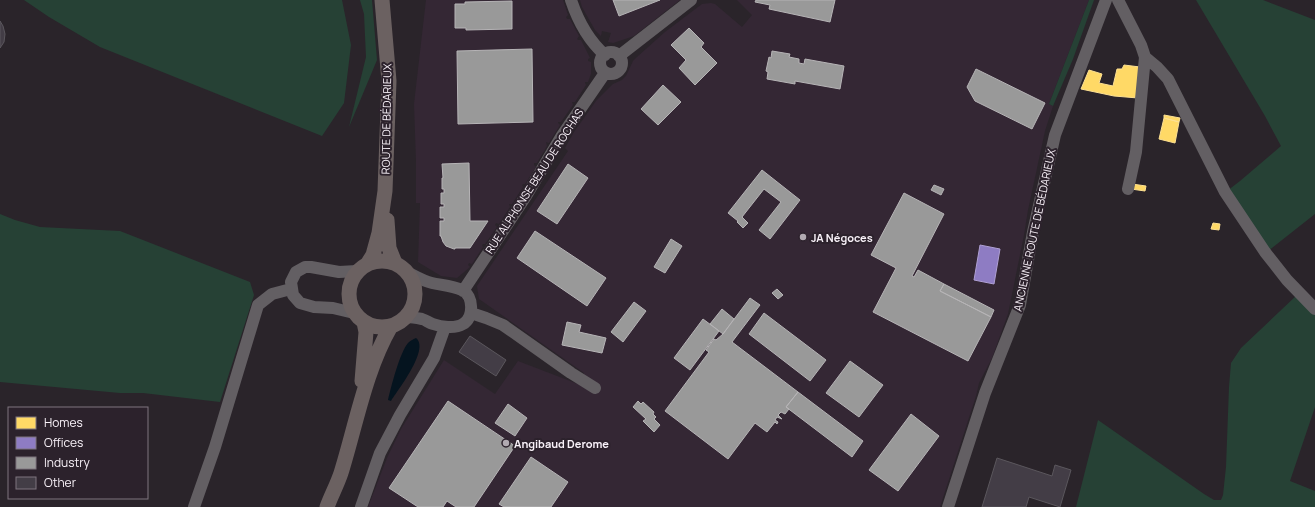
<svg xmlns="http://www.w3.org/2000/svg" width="1315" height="507" font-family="Manrope,sans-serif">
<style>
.built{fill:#342734}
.green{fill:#264135}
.water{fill:#05141f}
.homes{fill:#ffd966;stroke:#fde092}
.offices{fill:#8e7cc3;stroke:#ae9fd3}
.industry{fill:#999;stroke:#b6b4b6}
.building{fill:#433d46;stroke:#5b575d}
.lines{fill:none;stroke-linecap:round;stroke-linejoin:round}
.minor{stroke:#635f63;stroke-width:12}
.major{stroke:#6b6161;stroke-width:15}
.poi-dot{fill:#b1aab1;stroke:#2c222c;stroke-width:1.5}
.labels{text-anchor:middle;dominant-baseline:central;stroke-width:4;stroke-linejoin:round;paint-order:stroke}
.street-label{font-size:11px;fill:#f9f2f9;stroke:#2c222c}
.poi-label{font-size:11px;font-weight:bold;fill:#f9f2f9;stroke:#2c222c;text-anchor:start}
</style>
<rect width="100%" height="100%" fill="#2a242a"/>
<path class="built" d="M426,0H563L568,15L566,17L567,19H570L579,36L577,39L578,40H581L590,58L588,59V61L591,62V74L588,82H585V83L586,85L575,102H572L573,105L561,122H558V123L560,125L549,143L546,142L547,146L537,163H534V165L536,167L525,184H523L522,185L523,187L512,204H509L510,207L499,224L496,223L495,225L497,227L485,244H483L482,245L483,247L472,264L469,263L468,265L470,267L457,278L441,276L418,262L420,203H416V162L414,104Z
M580,0H680L634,36L613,43L608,42L611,33L602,31L601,36L595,30L582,7Z
M737,0H1089L1049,104L1053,106L1045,131L1028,210L1024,235L1008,314L992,358L979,383L976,396L940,507H368L387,458L401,429L444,360L495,394L518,361L578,384L584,373L479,299L477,286L568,151L565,148L574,132L596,101L613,84L622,80L626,76L633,61L637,57L665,32L702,4L711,3L715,4L742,27L752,15Z"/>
<path class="green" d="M24,0H342L351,45L344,103L322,136L100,47L49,17Z
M360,0H372L377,60L349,127L366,57L364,14Z
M1089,0H1094L1073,59L1053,106L1049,104Z
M1196,0H1263L1315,20V214L1268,251L1227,191L1240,181L1281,146L1265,116Z
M0,214L15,220L40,227L120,231L250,282L254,295L220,402L143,393H120L0,382Z
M1297,295L1315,313V407L1290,481L1315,491V507H1076L1098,420L1204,494L1214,500H1221L1223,495L1226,467L1229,387L1231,363L1241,348Z"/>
<path class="water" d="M416,338C430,349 398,390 391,401L388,400C391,387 400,352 408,343C410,341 413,339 416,338Z"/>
<path class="homes" d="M1124,65L1140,67L1138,98L1114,96L1081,89L1089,70L1102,74L1099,83L1113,86L1117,69H1122Z
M1164,115L1180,118L1179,122L1164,118Z
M1164,118L1179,122L1175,143L1159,139Z
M1132,184L1146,186L1145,191L1131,189Z
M1213,223L1220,224L1219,230L1211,229Z"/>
<path class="offices" d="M980,245L1000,249L994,284L974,280Z"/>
<path class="industry" d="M613,0H660L619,16Z
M756,0H835L830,22L769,9L770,5L755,2Z
M512,1V29L466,30V28H455V4H465V2Z
M689,28L704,43L701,47L717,63L695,85L679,68L686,60L671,45Z
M532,49L533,122L458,124L457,51Z
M772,51L790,54L789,57L799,59V63L804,64L805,59L844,66L840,89L795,81V84L767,79L768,72L766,71L769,57L771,58Z
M976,69L1045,103L1032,129L975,101L967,87Z
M663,85L681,102L658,125L641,109Z
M469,163L470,221H488L470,248H455V249H454L446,246L443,242L441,236H440V221H444V218H440V207H444V204H441V193H444V189H442V178H443L442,164Z
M568,164L588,178L557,224L537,211Z
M762,170L800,200L770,239L759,230L781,202L764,189L742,217L748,223L743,228L737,222L738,221L728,213Z
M934,185L944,189L941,195L931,190Z
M904,193L944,214L912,276L914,277L918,270L944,284L940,291L991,317L968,361L873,312L896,268L871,255Z
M535,231L606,278L587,306L517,258Z
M671,239L682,246L665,273L654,267Z
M944,284L994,310L991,317L940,291Z
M777,289L783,295L778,299L772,293Z
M750,298L760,305L732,342L798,392L786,407L789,409L785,414L781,412L778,415L782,419L777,417L775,420L778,422L777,424L775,422L767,432L755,423L728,459L665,411L709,352L706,350L714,339L716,340L723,334Z
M634,302L646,311L623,342L611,332Z
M722,309L734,319L723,334L710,324Z
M764,313L826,360L810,381L749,334Z
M703,319L719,331L690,370L674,358Z
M567,322L581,325L579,332L606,338L602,353L562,345Z
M850,361L883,385L859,417L826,393Z
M798,392L863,441L852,457L786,407Z
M448,401L515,446L474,507H456L447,501L443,507H418L389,488Z
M638,401L641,404L643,402L654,412L653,414L656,417L654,419L660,425L654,432L643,421L646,419L633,407Z
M508,404L527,418L515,436L495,423Z
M911,414L939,436L898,491L869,470Z
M531,457L568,482L551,507H504L499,504Z"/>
<path class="building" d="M0,21L3,26L5,34L4,42L0,48Z
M470,336L506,360L496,376L459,352Z
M997,458L1052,476L1055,465L1071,470L1060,507L1029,497L1026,507H982Z"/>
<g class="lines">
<path class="minor" d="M571,0C578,21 588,40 605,55
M1118,0L1141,45L1145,57L1157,67L1168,79L1225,192L1265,252L1287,280L1315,309
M600 63a11 11 0 1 1 22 0a11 11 0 1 1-22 0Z
M619,56L691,0
M1128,189L1136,152L1145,57
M463,291L526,196L561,137L605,73
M354,313L333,308L314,307L300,303L293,295L291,282L296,272L305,267H311L339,272L357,271
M471,313L486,318L503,325L571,373L595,388
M407,317C412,317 417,318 422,319C426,320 429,323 433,324C441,327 455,329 463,324C474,318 474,296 462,290C453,286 441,285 432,283C423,281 415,276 407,272
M194,507L215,447L258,305L272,294L291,289
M361,507L380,453L400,415L434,358L445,327
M948,507L985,393L1020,305L1033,232L1055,135L1106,0"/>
<path class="major" d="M387,220L389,248L395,263
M349 294a33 33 0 1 1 66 0a33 33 0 1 1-66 0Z
M368,263L373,255L379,233L385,191L389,81L382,0
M362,381L366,332L364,322
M327,507C331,496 337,485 341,473C356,425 365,371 391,326"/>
</g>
<g class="poi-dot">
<circle cx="803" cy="237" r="4"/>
<circle cx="506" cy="443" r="4"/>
</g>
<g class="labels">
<g class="street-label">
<text transform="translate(386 119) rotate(-89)">ROUTE DE BÉDARIEUX</text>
<text transform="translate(534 181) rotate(-57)">RUE ALPHONSE BEAU DE ROCHAS</text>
<text transform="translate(1034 230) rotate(-78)">ANCIENNE ROUTE DE BÉDARIEUX</text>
</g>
<g class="poi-label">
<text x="811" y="237">JA Négoces</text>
<text x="514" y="443">Angibaud Derome</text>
</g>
</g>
<rect x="8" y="407" width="140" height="92" fill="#2c222c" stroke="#7e757e"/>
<rect x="16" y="417" width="20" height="12" fill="#ffd966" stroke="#7e757e"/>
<text x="44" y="427" font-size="12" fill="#f9f2f9">Homes</text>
<rect x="16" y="437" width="20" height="12" fill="#8e7cc3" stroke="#7e757e"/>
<text x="44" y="447" font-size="12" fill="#f9f2f9">Offices</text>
<rect x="16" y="457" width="20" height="12" fill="#999999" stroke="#7e757e"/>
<text x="44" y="467" font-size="12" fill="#f9f2f9">Industry</text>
<rect x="16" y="477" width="20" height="12" fill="#433d46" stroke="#7e757e"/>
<text x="44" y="487" font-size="12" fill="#f9f2f9">Other</text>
</svg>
